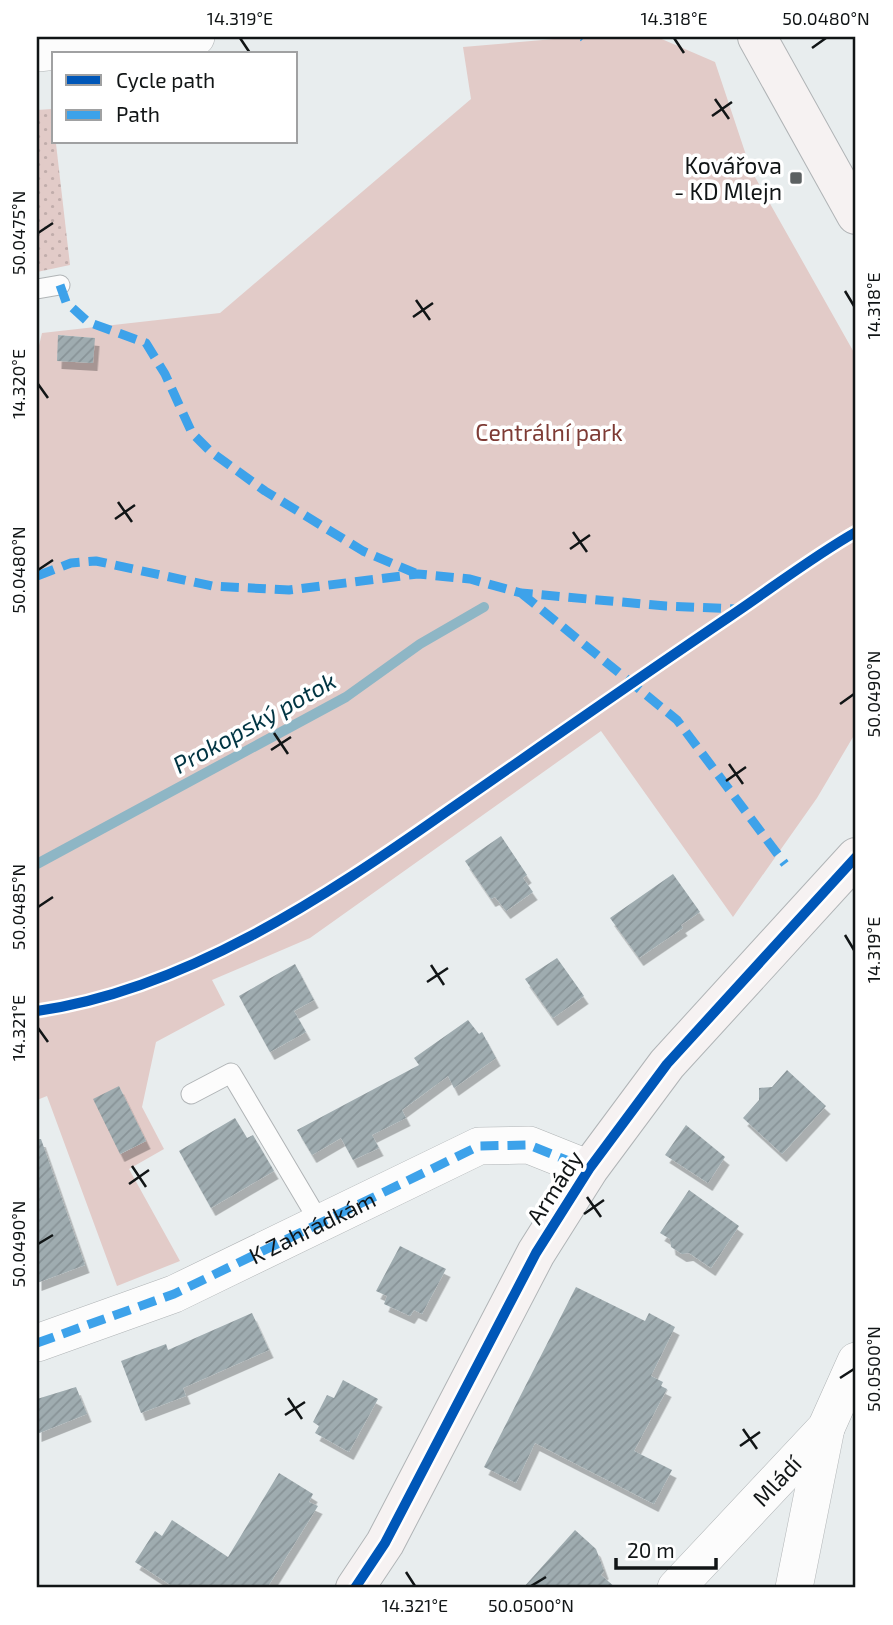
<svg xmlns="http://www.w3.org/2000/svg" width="893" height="1625" font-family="'Exo 2',sans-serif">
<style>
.grass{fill:url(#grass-dots)}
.green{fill:#e2cbc8;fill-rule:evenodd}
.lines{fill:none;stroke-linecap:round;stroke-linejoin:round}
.stream{stroke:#8eb6c5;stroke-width:10}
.building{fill:url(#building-hatch);filter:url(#shadow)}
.lane-casing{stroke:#b0b4b6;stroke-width:21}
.street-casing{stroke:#b0b4b6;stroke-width:38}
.secondary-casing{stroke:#b0b4b6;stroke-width:40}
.lane{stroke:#fcfcfc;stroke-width:19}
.street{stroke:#fcfcfc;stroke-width:37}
.secondary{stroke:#f6f2f2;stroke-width:38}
.quiet{stroke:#3da2ea;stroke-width:9;stroke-dasharray:18 9;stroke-linecap:butt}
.cycleway-casing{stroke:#fff;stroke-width:15}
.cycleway{stroke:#0057b8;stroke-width:10}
.ticks{fill:none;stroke:#111516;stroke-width:2.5}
.poi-dot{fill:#5c6162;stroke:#fff;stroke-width:2.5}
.labels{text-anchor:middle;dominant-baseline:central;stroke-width:7;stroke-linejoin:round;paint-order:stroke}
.poi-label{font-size:23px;fill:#111516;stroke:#fff;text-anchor:end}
.park-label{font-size:23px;fill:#7e3b35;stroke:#fff}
.street-label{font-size:23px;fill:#111516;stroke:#fff}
.water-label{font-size:24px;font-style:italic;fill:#003442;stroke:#fff}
.neatline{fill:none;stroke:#111516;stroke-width:2.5}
.ticks-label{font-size:18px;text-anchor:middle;fill:#111516}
</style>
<defs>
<pattern id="grass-dots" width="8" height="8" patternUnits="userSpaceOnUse" patternTransform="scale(1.75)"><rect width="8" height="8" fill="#e2cbc8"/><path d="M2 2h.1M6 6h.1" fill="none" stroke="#c1adab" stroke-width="1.8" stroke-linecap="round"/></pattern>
<pattern id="building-hatch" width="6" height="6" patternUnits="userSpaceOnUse" patternTransform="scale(1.75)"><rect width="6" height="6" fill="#9facb0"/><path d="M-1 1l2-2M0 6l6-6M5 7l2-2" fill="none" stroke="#889397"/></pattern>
<filter id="shadow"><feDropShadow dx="4.5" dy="8" stdDeviation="0" flood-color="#0004"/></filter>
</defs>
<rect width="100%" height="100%" fill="#e8edee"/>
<path class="grass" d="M52,109L70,265L37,272V110Z"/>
<path class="green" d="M577,37H657L715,62L751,170L856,356V732L817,798L733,917L601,731L310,938L212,980L225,1005L156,1042L142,1107L164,1149L129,1169L180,1261L117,1286L47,1096L37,1100V354L42,333L220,313L471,99L463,47ZM59,335L94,338L93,363L57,361ZM119,1086L146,1141L121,1154H120Z"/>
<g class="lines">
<path class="stream" d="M37,864L346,697L420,644L484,607"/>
</g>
<path class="building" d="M58,335L95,338L93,363L57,361Z
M501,836L527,875L523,878L533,892L506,911L495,897L491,899L465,861Z
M673,874L700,912L681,925L683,928L639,958L610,918Z
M557,958L584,996L553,1018L525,979Z
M295,964L314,1000L294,1011L306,1032L270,1052L239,996Z
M468,1020L479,1034L482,1032L496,1058L454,1088L448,1076L402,1110L406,1118L372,1135L379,1148L353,1160L341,1138L312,1155L297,1130L419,1065L414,1058Z
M787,1070L826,1106L782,1154L743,1118L759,1100V1088L772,1087Z
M119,1086L146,1141L120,1154L93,1099Z
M235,1118L247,1138L253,1135L274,1171L211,1208L179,1151Z
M686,1125L725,1157L708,1183L665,1155Z
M37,1139H41L85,1265L37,1283Z
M689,1190L739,1226L711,1268L689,1253L682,1254L671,1247L670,1239L660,1233Z
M400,1246L446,1269L422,1314L414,1310L410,1316L384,1304L387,1296L376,1291Z
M576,1287L645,1321L649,1313L675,1327L651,1376L663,1382L661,1386L667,1389L634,1451L672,1470L654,1504L535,1443L516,1483L484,1467Z
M252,1313L269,1350L183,1388L186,1396L141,1413L121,1361L166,1344L168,1350Z
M343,1380L378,1399L349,1452L315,1433L319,1426L313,1422L327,1395L334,1398Z
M76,1387L87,1414L37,1434V1399Z
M279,1473L313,1494L309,1502L318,1506L267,1588H175L135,1562L155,1531L162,1536L172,1520L228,1557Z
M575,1530L596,1549L604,1571L601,1575L616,1588H523Z"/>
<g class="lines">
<defs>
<path id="lane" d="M37,289L60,285
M191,1094L231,1073L320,1223"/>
<g id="street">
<path d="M37,53L196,37"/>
<path id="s1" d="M37,1343L174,1294L479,1146L529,1145L589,1169"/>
<path id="s2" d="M676,1588L826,1428L856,1361"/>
<path d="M794,1588L826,1428"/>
</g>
<path id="secondary" d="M757,37L856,215
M355,1588L385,1543L536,1253L589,1169L667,1064L856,857"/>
</defs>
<use href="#lane" class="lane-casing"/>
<use href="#street" class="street-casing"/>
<use href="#secondary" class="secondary-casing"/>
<use href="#lane" class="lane"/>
<use href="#street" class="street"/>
<use href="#secondary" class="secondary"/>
<path class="quiet" d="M583,37L584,38
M60,285L66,302L88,322L146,343L165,374L192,433L210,451L265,491L363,551L415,573
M37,576L71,563L96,561L212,586L289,590L418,574L470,579L521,593L666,606L738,609
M521,593L677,720L785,864
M37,1343L174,1294L479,1146L529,1145L589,1169"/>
<defs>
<path id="cycleway" d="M37,1011C185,990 325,897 446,812C540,747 634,681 729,617C771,589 812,557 856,532
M355,1588L385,1543L536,1253L589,1169L667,1064L856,857"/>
</defs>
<use href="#cycleway" class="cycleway-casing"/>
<use href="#cycleway" class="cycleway"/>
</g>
<path class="ticks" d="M240,38L250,53M674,38L684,53M812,48L826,38M715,99L729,119M712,116L732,102M38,233L53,223M845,291L854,306M416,300L430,320M413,317L433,303M38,384L48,398M118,502L132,522M115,519L135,505M573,532L587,552M570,549L590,535M38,570L53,560M840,704L854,694M274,733L288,754M271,750L291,737M729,764L743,784M726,781L746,767M38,907L53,897M845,935L854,950M431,965L444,985M427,982L448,968M38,1028L48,1042M132,1166L146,1187M129,1184L149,1170M587,1197L601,1217M584,1214L604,1200M38,1244L53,1235M840,1378L854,1369M288,1398L302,1419M285,1415L305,1402M743,1429L757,1449M740,1446L760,1432M406,1572L415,1586M531,1586L546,1577"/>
<rect class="poi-dot" x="789" y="171" width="14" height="14" rx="3.5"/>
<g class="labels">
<g class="poi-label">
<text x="782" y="165">Kovářova<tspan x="782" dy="26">- KD Mlejn</tspan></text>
</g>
<g class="park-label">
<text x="549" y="432">Centrální park</text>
</g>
<g class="street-label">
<text transform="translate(554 1187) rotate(-57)">Armády</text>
<text stroke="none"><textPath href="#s1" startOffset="299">K Zahrádkám</textPath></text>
<text stroke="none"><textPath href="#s2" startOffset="147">Mládí</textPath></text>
</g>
<g class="water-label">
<text transform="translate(254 722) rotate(-29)">Prokopský potok</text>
</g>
</g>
<rect width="893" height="1625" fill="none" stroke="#ffffff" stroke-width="77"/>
<rect x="52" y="52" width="245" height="91" fill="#ffffff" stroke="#a0a1a2" stroke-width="2"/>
<rect x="66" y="75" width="35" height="10" fill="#0057b8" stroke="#a0a1a2" stroke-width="2"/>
<text x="116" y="88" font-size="21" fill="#111516">Cycle path</text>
<rect x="66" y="110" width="35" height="10" fill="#3da2ea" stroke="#a0a1a2" stroke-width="2"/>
<text x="116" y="122" font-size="21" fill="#111516">Path</text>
<path d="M616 1558v10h100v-10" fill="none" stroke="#111516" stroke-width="3.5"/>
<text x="627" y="1558" font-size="21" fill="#111516" stroke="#ffffff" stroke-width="5" paint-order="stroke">20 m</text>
<rect x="38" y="38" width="816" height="1548" class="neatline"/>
<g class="ticks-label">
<text x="240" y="25">14.319°E</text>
<text x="674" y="25">14.318°E</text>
<text x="826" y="25">50.0480°N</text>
<text transform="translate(19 233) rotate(-90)" y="6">50.0475°N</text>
<text transform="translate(874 306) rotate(-90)" y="6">14.318°E</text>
<text transform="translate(19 384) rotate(-90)" y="6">14.320°E</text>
<text transform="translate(19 570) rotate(-90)" y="6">50.0480°N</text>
<text transform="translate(874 694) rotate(-90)" y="6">50.0490°N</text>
<text transform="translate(19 907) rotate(-90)" y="6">50.0485°N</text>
<text transform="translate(874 950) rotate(-90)" y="6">14.319°E</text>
<text transform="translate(19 1028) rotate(-90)" y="6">14.321°E</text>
<text transform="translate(19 1244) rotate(-90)" y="6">50.0490°N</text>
<text transform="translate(874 1369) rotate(-90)" y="6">50.0500°N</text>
<text x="415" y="1612">14.321°E</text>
<text x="531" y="1612">50.0500°N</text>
</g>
</svg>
